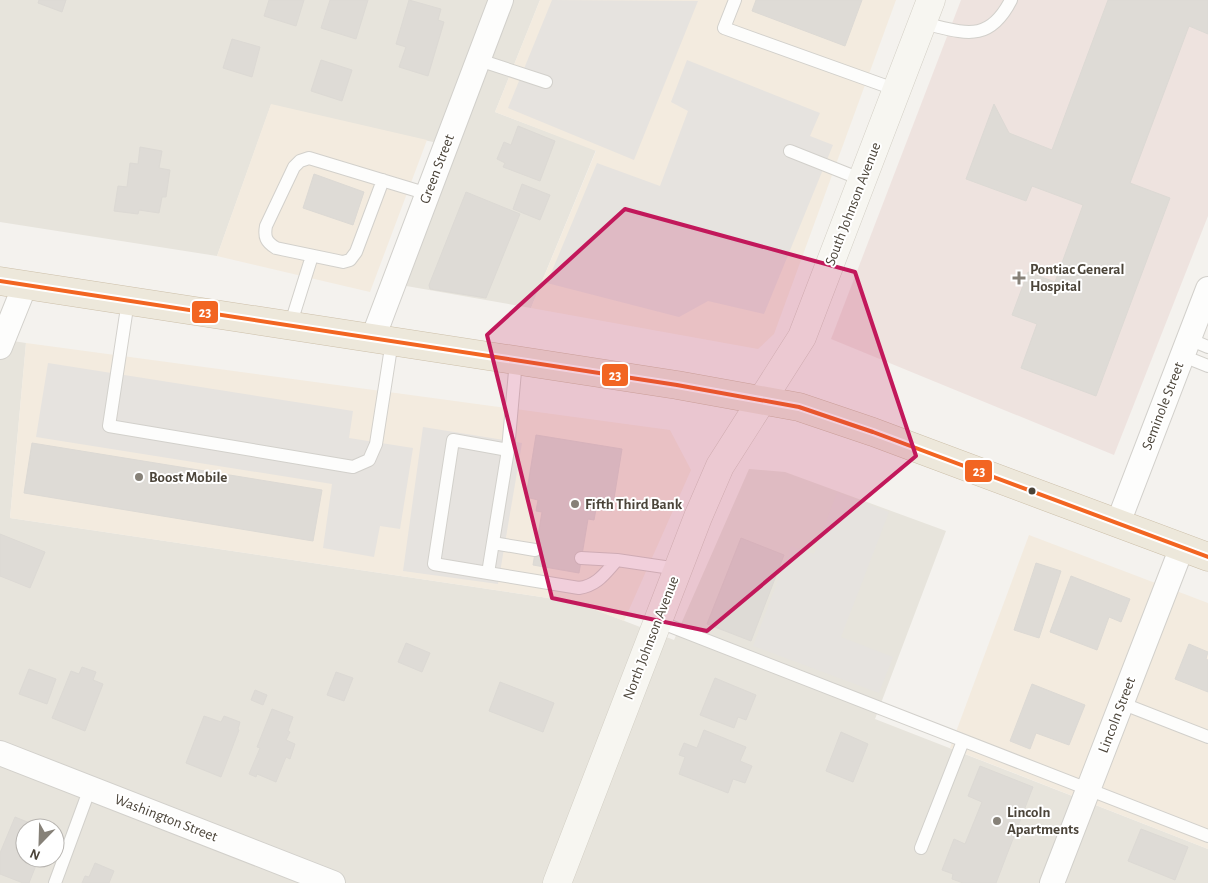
<svg xmlns="http://www.w3.org/2000/svg" width="1208" height="883" font-family="'Alegreya Sans',sans-serif">
<style>
.residential{fill:#e7e4dc;fill-rule:evenodd}
.commercial{fill:#f3ebdf}
.medical{fill:#eee3df}
.parking{fill:#e6e3df}
.building{fill:#dedbd6;stroke:#dcd9d4}
.lines{fill:none;stroke-linecap:round;stroke-linejoin:round}
.lane-casing{stroke:#d2d0cb;stroke-width:14}
.street-casing{stroke:#d2d0cb;stroke-width:26}
.secondary-casing{stroke:#d3cfc5;stroke-width:29}
.highway-casing{stroke:#ccbfa9;stroke-width:29}
.lane{stroke:#fdfdfc;stroke-width:12}
.street{stroke:#fdfdfc;stroke-width:24}
.secondary{stroke:#f7f6f1;stroke-width:28}
.highway{stroke:#ede8db;stroke-width:28}
.bus-1-casing{stroke:#fff;stroke-width:8}
.bus-1{stroke:#f26522;stroke-width:4}
.marked{fill:#c2185b;fill-opacity:0.2;stroke:#c2185b;stroke-width:4;stroke-linejoin:round}
.poi-dot{fill:#868178;stroke:#fff;stroke-width:2}
.bus-dot{fill:#4b4439;stroke:#fff;stroke-width:2}
.labels{text-anchor:middle;dominant-baseline:central;stroke-width:4;stroke-linejoin:round;paint-order:stroke}
.street-label{font-size:15px;fill:#4b4439;stroke:#fff}
.poi-label{font-size:15px;font-weight:bold;fill:#4b4439;stroke:#fff;text-anchor:start}
.line-badge{stroke:#fff;stroke-width:2}
.badge-label{font-size:14px;text-anchor:middle;font-weight:bold;fill:#fff}
</style>
<rect width="100%" height="100%" fill="#f4f2ee"/>
<path class="residential" d="M0,0H540L495,112L596,150L531,308L395,284L446,145L271,105L217,256L0,222Z
M0,339L26,343L10,518L575,602L674,640L749,469L785,472L946,531L875,719L1208,849V883H0ZM25,828H55V858H25Z"/>
<path class="commercial" d="M540,0H896L774,334L758,349L531,308L596,151L495,112Z
M271,104L427,140L370,292L217,256Z
M26,343L670,430L691,470L624,621L575,602L10,518Z
M1029,535L1208,603V849L950,748Z"/>
<path class="medical" d="M961,0H1208V216L1114,455L831,339Z"/>
<path class="parking" d="M552,0L698,1L634,160L508,108Z
M687,60L820,113L810,136L833,145L764,314L708,301L679,317L547,283L597,163L660,186L688,111L671,102Z
M48,363L353,411L349,438L413,448L400,529L380,526L374,557L323,548L332,484L36,437Z
M423,427L522,443L498,584L403,571Z
M837,492L889,512L841,637L893,657L879,693L753,646L791,546L814,554Z"/>
<path class="building" d="M39,0H66L62,12L38,3Z
M269,0H304L296,26L264,16Z
M330,0H368L356,39L321,28Z
M409,0L441,9L438,20L444,22L428,76L399,67L406,47L396,44Z
M756,0H862L845,46L752,11Z
M1108,0H1208V34L1189,26L1130,183L1170,198L1096,396L1021,368L1037,324L1012,315L1028,272L1055,282L1083,205L1032,186L1026,201L966,179L994,104L1009,133L1052,150Z
M232,39L260,47L252,77L223,68Z
M321,60L352,70L342,101L311,91Z
M518,126L555,141L540,181L503,167L505,163L497,159L504,142L511,145Z
M140,147L162,151L159,168L170,170L166,197H162L159,213L139,210L138,214L114,211L118,186L127,187L130,163L138,164Z
M314,174L364,192L353,225L303,208Z
M522,184L550,195L540,220L513,209Z
M466,192L520,214L486,298L430,289L429,285Z
M536,435L622,449L612,511L596,509L594,520L588,519L579,573L533,565L542,512L536,511L538,500L526,497Z
M32,443L322,490L313,541L24,493Z
M0,534L45,552L30,588L0,576Z
M741,538L784,555L751,641L707,624Z
M1036,563L1061,571L1039,638L1014,630Z
M1071,576L1130,599L1121,622L1109,617L1097,650L1050,632Z
M406,643L430,653L422,672L398,662Z
M1189,644L1208,652L1206,659L1208,660V692L1175,679Z
M82,667L96,672L93,680L103,684L85,731L52,718L71,671L79,674Z
M29,669L56,679L47,704L19,694Z
M336,672L353,678L344,701L327,695Z
M715,678L756,695L746,720L738,717L734,728L700,715Z
M500,682L554,703L543,732L489,711Z
M1032,684L1085,705L1069,745L1036,733L1030,749L1010,741Z
M255,690L267,695L263,705L251,700Z
M272,709L293,717L288,731L290,732L286,740L295,744L290,759L286,757L276,782L257,774L256,777L249,774L260,748L257,747Z
M204,716L221,722L224,716L240,722L238,729L239,730L221,777L186,763Z
M704,730L746,747L740,761L752,766L745,783L733,779L728,793L679,774L685,757L679,755L684,743L697,748Z
M841,732L868,744L853,782L826,771Z
M980,766L1033,787L996,883H963L952,879L953,874L942,870L954,839L965,844L982,802L968,796Z
M15,817L42,828H25V858H39L29,883H23L0,874V853Z
M1141,829L1188,847L1175,880L1128,861Z
M95,863L114,871L109,883H82L85,876L89,877Z"/>
<g class="lines">
<defs>
<path id="lane" d="M735,0L724,28L897,90
M922,23C963,32 988,45 1011,0
M479,60L546,82
M790,151L863,180
M383,180L356,252L350,260L343,262L276,248C266,242 264,237 266,226L294,167L300,161L309,158L428,194
M128,301L109,426L353,467L369,460L376,444L392,341
M290,326L312,256
M1189,339L1208,347
M1183,356L1208,366
M508,450L453,440L434,564L488,573L508,450L516,360
M493,543L535,550
M581,558L617,560L678,569
M488,573L579,588C598,585 605,573 617,560
M657,621L1208,836
M1121,703L1208,737
M921,848L963,741
M55,883L90,788"/>
<path id="street" d="M373,338L501,0
M0,347L25,285
M1118,523L1208,289
M0,753L333,883
M1052,883L1182,547"/>
<path id="secondary" d="M557,883L698,517L720,466L802,337L931,0"/>
<path id="highway" d="M0,281L677,385L799,407L873,432L1208,557"/>
</defs>
<use href="#lane" class="lane-casing"/>
<use href="#street" class="street-casing"/>
<use href="#secondary" class="secondary-casing"/>
<use href="#highway" class="highway-casing"/>
<use href="#lane" class="lane"/>
<use href="#street" class="street"/>
<use href="#secondary" class="secondary"/>
<use href="#highway" class="highway"/>
<defs>
<path id="bus-1" d="M0,281L677,385L799,407L873,432L1208,557"/>
</defs>
<use href="#bus-1" class="bus-1-casing"/>
<use href="#bus-1" class="bus-1"/>
</g>
<path class="marked" d="M625,209L855,272L916,456L707,631L552,598L487,335Z"/>
<g class="poi-dot">
<path d="M1016.5 270.5h5v5h5v5h-5v5h-5v-5h-5v-5h5z"/>
<circle cx="139" cy="477" r="5"/>
<circle cx="575" cy="504" r="5"/>
<circle cx="997" cy="821" r="5"/>
</g>
<circle class="bus-dot" cx="1032" cy="491" r="4.5"/>
<g class="labels">
<g class="street-label">
<text transform="translate(437 169) rotate(-69)">Green Street</text>
<text transform="translate(853 204) rotate(-69)">South Johnson Avenue</text>
<text transform="translate(1163 406) rotate(-69)">Seminole Street</text>
<text transform="translate(651 638) rotate(-69)">North Johnson Avenue</text>
<text transform="translate(1117 715) rotate(-69)">Lincoln Street</text>
<text transform="translate(166 818) rotate(21)">Washington Street</text>
</g>
<g class="poi-label">
<text x="1030" y="269">Pontiac General<tspan x="1030" dy="17">Hospital</tspan></text>
<text x="149" y="477">Boost Mobile</text>
<text x="585" y="504">Fifth Third Bank</text>
<text x="1007" y="812">Lincoln<tspan x="1007" dy="17">Apartments</tspan></text>
</g>
</g>
<g class="line-badge">
<rect x="191" y="300" width="28" height="24" rx="5" fill="#f26522"/>
<rect x="601" y="363" width="28" height="24" rx="5" fill="#f26522"/>
<rect x="964" y="459" width="29" height="24" rx="5" fill="#f26522"/>
</g>
<g class="badge-label">
<text x="205" y="317">23</text>
<text x="615" y="380">23</text>
<text x="979" y="476">23</text>
</g>
<g transform="translate(40 843) rotate(203)"><circle r="24" fill="#ffffff" stroke="#b7b4b0"/>
<path d="M0-4L9 19L0 12L-9 19Z" fill="#868178"/>
<text y="-8" font-size="14" font-weight="bold" text-anchor="middle" fill="#4b4439">N</text>
</g>
</svg>
